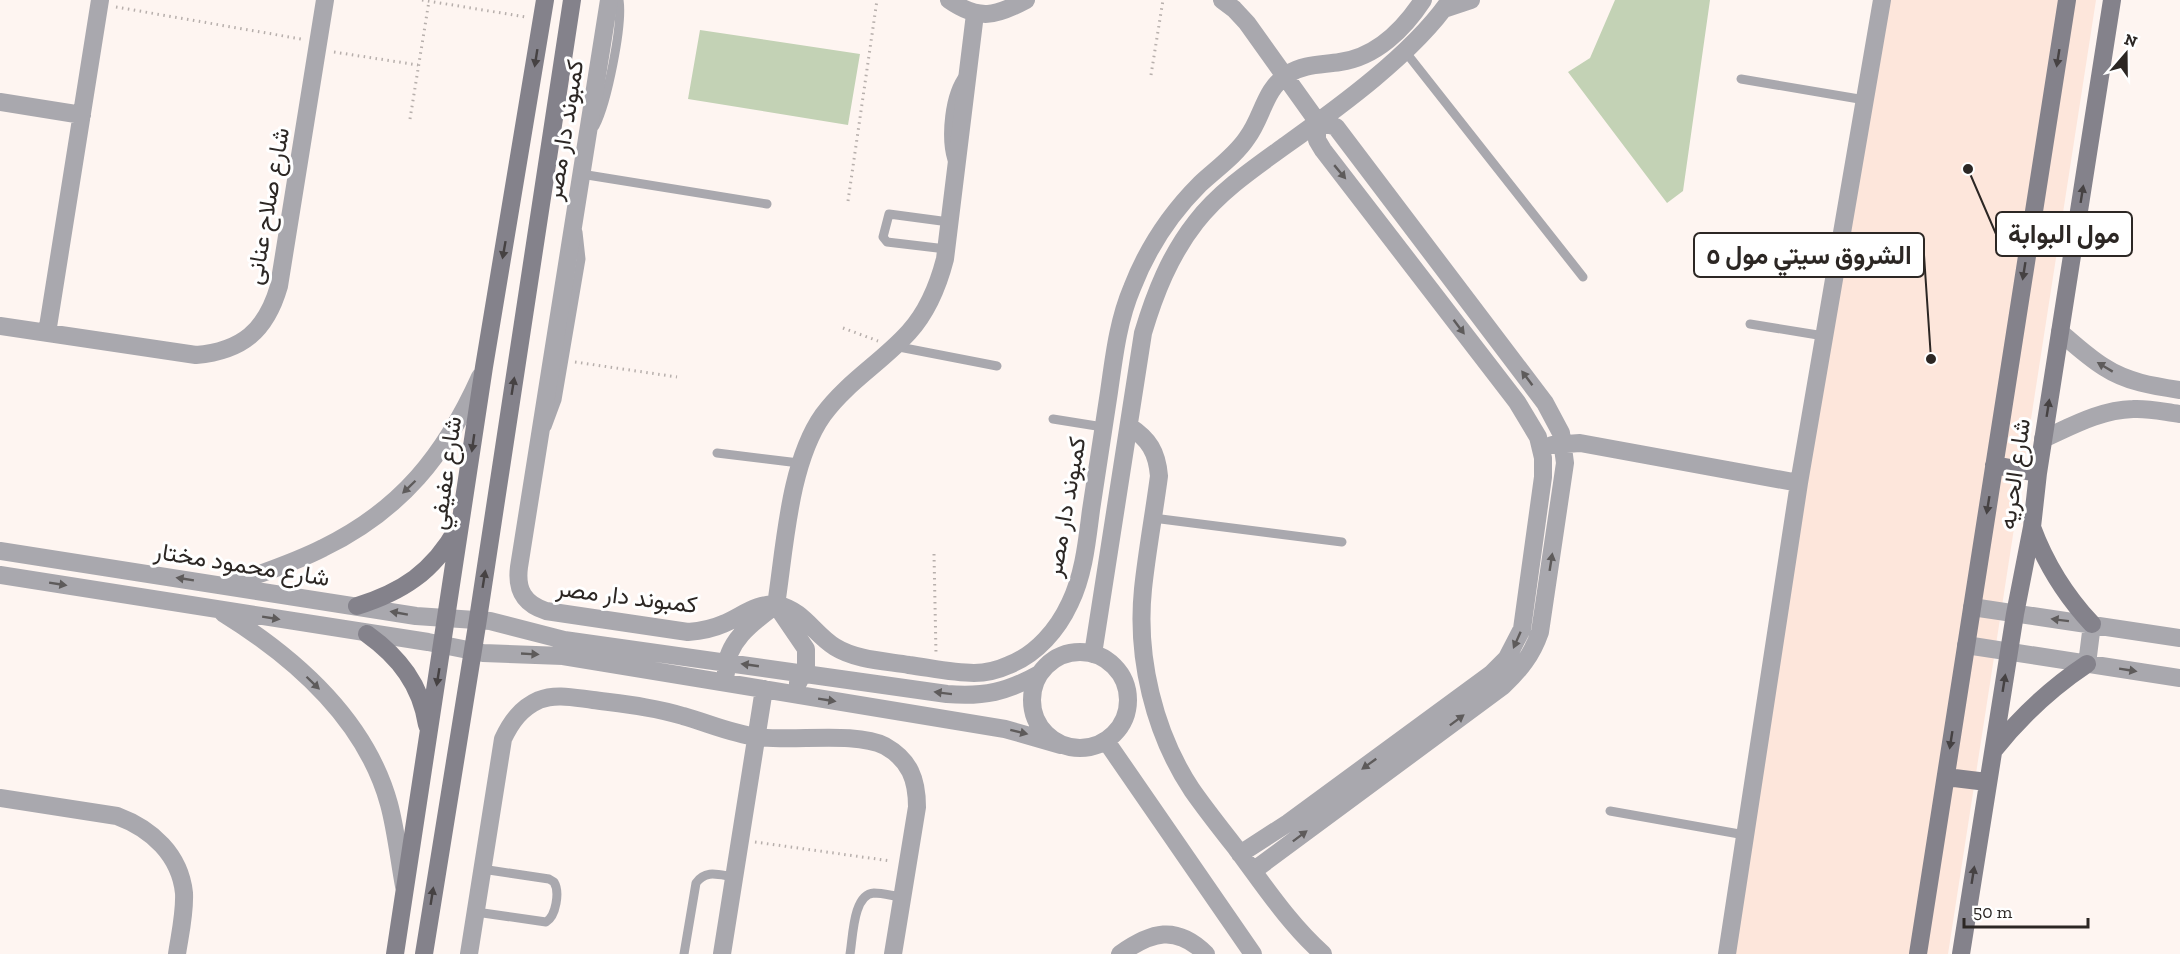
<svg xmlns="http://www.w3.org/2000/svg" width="2180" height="954" font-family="'Zilla Slab',Vazirmatn,serif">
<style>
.built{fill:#fde6db}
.green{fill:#c3d2b5}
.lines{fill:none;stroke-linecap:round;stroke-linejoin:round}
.path{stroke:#b7afac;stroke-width:3;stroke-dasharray:1.5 4.5;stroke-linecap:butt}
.lane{stroke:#a9a8ae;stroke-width:9}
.street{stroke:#a9a8ae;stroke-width:18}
.secondary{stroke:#84828b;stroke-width:18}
.oneway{fill:#464243}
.oneway2{fill:#5e5b5b}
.labels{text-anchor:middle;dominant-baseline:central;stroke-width:6;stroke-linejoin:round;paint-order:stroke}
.street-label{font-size:24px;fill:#2c2724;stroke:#fff}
.leader{fill:none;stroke:#2c2724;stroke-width:2}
.callout-dot{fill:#2c2724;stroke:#fff;stroke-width:2}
.callout{fill:#fff;stroke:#2c2724;stroke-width:2}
.callout-label{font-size:26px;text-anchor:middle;font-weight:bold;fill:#2c2724}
</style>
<rect width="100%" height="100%" fill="#fef5f1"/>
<path class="built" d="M1885,0H2096L1948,954H1731Z"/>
<path class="green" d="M1615,0H1710L1683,191L1667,203L1568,72L1590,58Z
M700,30L860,54L848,125L688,99Z"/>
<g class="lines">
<path class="path" d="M422,0L526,17
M116,7L301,39
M334,52L418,65
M1151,75L1163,0
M410,119L429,1
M848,201L877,0
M843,328L878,341
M575,362L677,377
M934,554L936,654
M755,842L891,861"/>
<path class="lane" d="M1404,50L1583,277
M1741,79L1865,100
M595,126C607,103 623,25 619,0
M952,160C945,137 949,94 964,75
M581,174L767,204
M946,249L887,242L883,237L889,214L949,222
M1750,324L1824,336
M894,346L997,366
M1053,419L1103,427
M547,427L557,400L581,259L578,232
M717,453L799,463
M1153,518L1342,542
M1610,811L1745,835
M476,912L546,922C556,916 560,892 554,882L549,879L482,869
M684,954L696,883C706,869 719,875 734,877
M850,954C853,937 853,894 874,893C883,893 893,896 902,897"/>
<path class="street" d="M609,0L519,567C516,590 524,604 546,611L688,632C700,631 712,629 723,624C741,617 756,602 778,605C803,610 814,634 835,647C856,660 885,661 909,665C931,668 953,673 974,673C986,673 998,670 1009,665C1037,654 1058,629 1070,603C1084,574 1087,541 1091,510C1097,471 1103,431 1109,392C1114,357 1118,321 1132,288C1147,249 1171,213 1200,184C1216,169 1235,156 1247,138C1263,117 1264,89 1288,74C1304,64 1321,65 1340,62C1376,57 1404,29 1423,0
M949,0C979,21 996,16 1026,0
M1222,0L1234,9L1247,23L1317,121L1336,127L1545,403L1561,433L1565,463L1540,632C1532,655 1520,670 1503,686L1253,871
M1444,9L1471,0
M0,102L82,115
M0,326L196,355C242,351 266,331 279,286L325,0
M2060,332C2074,344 2088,357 2104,367C2127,382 2153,386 2180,390
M47,333L100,0
M1129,426C1149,439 1157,452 1159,476C1154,514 1147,551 1143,589C1136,657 1154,733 1192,790C1206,810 1221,829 1236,848C1263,884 1289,924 1323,954
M2043,439C2072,426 2100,410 2133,409C2149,408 2164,412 2180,414
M1552,445L1580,443L1799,483
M0,551L416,616L490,621L564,640L947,694C984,697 1007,692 1039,674
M0,575L428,642L483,653L563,656L1005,729L1061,745
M230,585C261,573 294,563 323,548C401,510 445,455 480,377
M776,605L806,649V667L798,683
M1972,607L2180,638
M223,613C294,657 366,720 389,804C396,830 399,859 404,886
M1966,645L2180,678
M1032 700a48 48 0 1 1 96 0a48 48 0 1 1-96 0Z
M1093,654L1143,333C1155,293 1170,255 1196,222C1220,191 1254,168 1286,145C1338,108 1414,53 1450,0
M2087,664L2092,624
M726,673C725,642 753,622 776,605C785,547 789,463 823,415C847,382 882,362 909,332C928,311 938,286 945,259L975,14
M1106,741L1253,954
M0,798L117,816C152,829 180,855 184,893C185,913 180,934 177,954
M1240,854L1288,823L1491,674L1507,658L1522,629L1543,477V458L1538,437L1517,402L1323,150L1317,140V121
M469,954L503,739C511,722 521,708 539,700C556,693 576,698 593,700C623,704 654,707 683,716C708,723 732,734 758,737C793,742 855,731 885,746C910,760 917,780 917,807L893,954
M722,954L764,689
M1120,954C1151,932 1176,924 1206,954
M1727,954L1799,483L1882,0"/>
<path class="secondary" d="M1994,465L2038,473
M2032,527C2046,565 2065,595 2092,624
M357,606C402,592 433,572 457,529
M367,634C399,657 421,685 427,725
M1994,750C2021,716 2051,688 2087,664
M1946,777L1987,782
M395,954L484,367L545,0
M424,954L478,619L572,0
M1918,954L2067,0
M1961,954L2015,614L2032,527L2038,473L2112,0"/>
</g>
<defs><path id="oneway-solid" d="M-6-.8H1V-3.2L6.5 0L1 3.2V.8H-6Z" transform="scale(1.5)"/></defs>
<g class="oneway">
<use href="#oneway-solid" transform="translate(536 58) rotate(99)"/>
<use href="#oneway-solid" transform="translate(2058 58) rotate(99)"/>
<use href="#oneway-solid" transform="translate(2082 194) rotate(-81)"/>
<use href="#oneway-solid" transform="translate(504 250) rotate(100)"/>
<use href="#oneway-solid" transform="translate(2024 271) rotate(99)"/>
<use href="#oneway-solid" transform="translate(513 386) rotate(-81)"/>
<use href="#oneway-solid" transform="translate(2048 408) rotate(-81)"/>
<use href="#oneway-solid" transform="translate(473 443) rotate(98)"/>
<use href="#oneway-solid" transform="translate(1988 505) rotate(99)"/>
<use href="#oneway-solid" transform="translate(484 579) rotate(-81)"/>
<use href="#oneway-solid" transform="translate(438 677) rotate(99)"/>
<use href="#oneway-solid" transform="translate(2004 683) rotate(-81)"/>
<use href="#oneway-solid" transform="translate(1951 740) rotate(99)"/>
<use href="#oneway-solid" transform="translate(1973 875) rotate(-81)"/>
<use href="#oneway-solid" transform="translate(432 896) rotate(-81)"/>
</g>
<g class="oneway2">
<use href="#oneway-solid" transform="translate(1340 172) rotate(50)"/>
<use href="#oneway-solid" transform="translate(1459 327) rotate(53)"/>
<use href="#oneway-solid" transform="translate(2105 367) rotate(-149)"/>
<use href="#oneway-solid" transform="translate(1527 378) rotate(-127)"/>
<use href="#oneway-solid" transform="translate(409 487) rotate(136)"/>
<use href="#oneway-solid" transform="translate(1551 562) rotate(-81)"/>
<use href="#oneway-solid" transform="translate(185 579) rotate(-171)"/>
<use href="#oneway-solid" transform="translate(58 584) rotate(9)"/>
<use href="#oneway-solid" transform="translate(399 613) rotate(-170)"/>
<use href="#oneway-solid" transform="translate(271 618) rotate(9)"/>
<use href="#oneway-solid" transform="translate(2060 620) rotate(-173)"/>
<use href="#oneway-solid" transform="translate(1517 640) rotate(114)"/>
<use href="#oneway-solid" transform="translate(530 654) rotate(3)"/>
<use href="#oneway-solid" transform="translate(750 665) rotate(-172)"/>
<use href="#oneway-solid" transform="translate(2128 670) rotate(9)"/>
<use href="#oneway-solid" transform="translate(313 683) rotate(44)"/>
<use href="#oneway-solid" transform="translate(943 693) rotate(-173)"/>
<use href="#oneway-solid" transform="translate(827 700) rotate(9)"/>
<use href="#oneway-solid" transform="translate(1457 720) rotate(-37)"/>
<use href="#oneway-solid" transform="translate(1019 732) rotate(14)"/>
<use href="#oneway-solid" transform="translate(1369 764) rotate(144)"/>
<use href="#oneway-solid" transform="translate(1300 836) rotate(-37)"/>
</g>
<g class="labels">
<g class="street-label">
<text transform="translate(564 130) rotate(-81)">كمبوند دار مصر</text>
<text transform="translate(267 206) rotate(-80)">شارع صلاح عنانى</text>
<text transform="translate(445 473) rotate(-82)">شارع عفيفي</text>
<text transform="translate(2014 474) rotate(-82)">شارع الحريه</text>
<text transform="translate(1065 507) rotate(-80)">كمبوند دار مصر</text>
<text transform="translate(242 564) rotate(9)">شارع محمود مختار</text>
<text transform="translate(627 596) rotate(7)">كمبوند دار مصر</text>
</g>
</g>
<path class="leader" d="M1968 169L1996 234M1931 359L1924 255"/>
<g class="callout-dot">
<circle cx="1968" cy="169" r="6"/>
<circle cx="1931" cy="359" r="6"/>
</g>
<g class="callout">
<rect x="1996" y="212" width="136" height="44" rx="6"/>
<rect x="1694" y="233" width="230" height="44" rx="6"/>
</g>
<g class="callout-label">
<text x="2064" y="243">مول البوابة</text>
<text x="1809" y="264">الشروق سيتي مول ٥</text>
</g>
<g transform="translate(2126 54) rotate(20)" stroke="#ffffff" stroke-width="4.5" paint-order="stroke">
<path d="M0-4.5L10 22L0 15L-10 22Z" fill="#2c2724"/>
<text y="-9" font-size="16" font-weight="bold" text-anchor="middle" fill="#2c2724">N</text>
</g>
<path d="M1964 918v9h124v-9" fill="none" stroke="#2c2724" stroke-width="3"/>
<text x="1973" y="918" font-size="18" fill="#2c2724" stroke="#ffffff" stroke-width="4.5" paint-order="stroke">50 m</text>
</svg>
